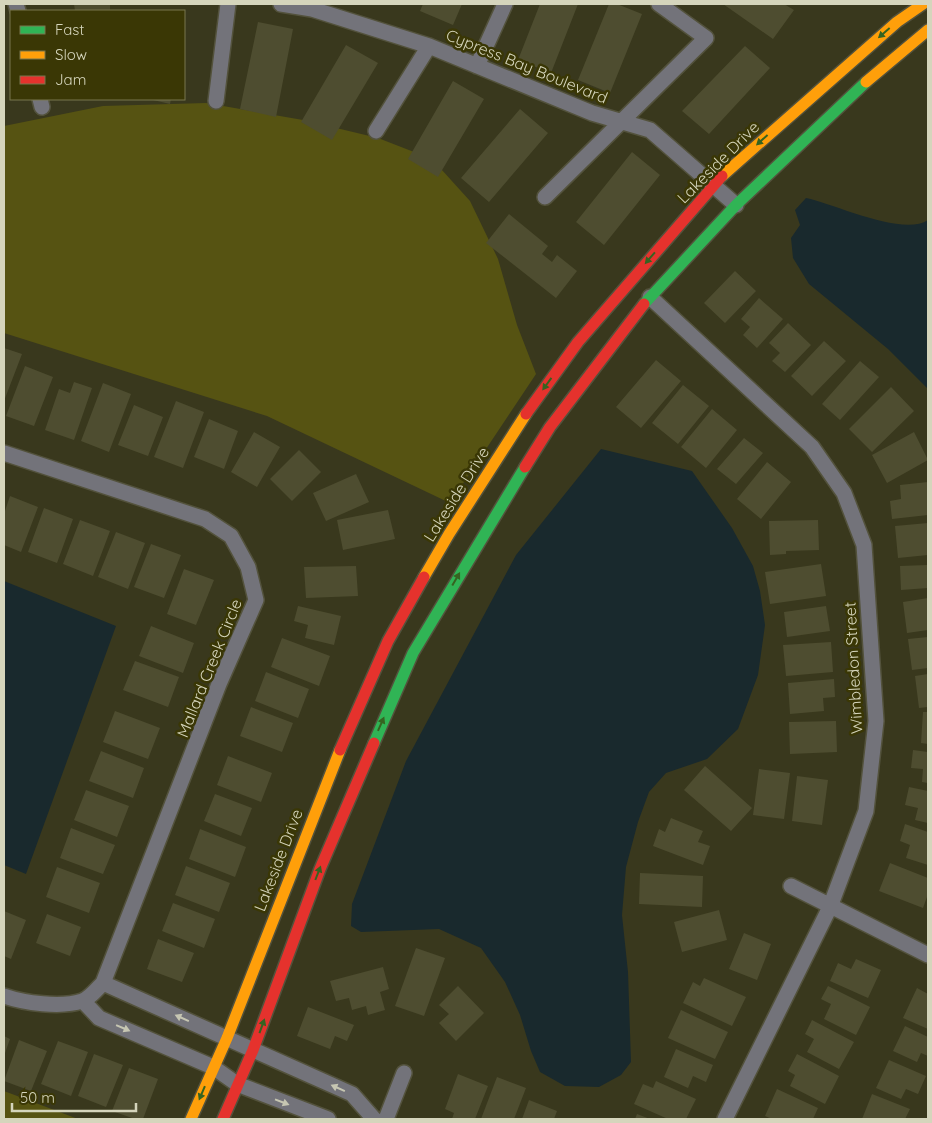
<svg xmlns="http://www.w3.org/2000/svg" width="932" height="1123" font-family="Quicksand,sans-serif">
<style>
.green{fill:#565312}
.water{fill:#19292d}
.building{fill:#4e4d30}
.lines{fill:none;stroke-linecap:round;stroke-linejoin:round}
.street-casing{stroke:#53523c;stroke-width:18}
.fast-casing{stroke:#53523c;stroke-width:14}
.slow-casing{stroke:#53523c;stroke-width:14}
.jam-casing{stroke:#53523c;stroke-width:14}
.street{stroke:#73737a;stroke-width:15}
.fast{stroke:#30b455;stroke-width:11}
.slow{stroke:#ff9f0a;stroke-width:11}
.jam{stroke:#e5322d;stroke-width:11}
.oneway{fill:#366321}
.oneway2{fill:#c6c6b2}
.labels{text-anchor:middle;dominant-baseline:central;stroke-width:5;stroke-linejoin:round;paint-order:stroke}
.street-label{font-size:16px;fill:#d5d5bc;stroke:#3a3705}
</style>
<rect width="100%" height="100%" fill="#39381d"/>
<path class="green" d="M206,103L303,120L378,138L432,159L470,201L498,259L517,325L536,374L450,503L267,416L4,333V126L103,106Z
M4,1091L78,1119H4Z"/>
<path class="water" d="M806,198C835,204 903,237 928,220V389L888,349L809,284L793,258L791,238L800,225L795,210Z
M601,449L692,471L732,528L753,566L760,591L765,625L758,675L738,729L707,759L666,773L649,792L638,822L626,867L622,915L628,972L631,1062L621,1075L599,1087L565,1086L540,1072L531,1051L520,1015L505,982L481,948L439,929L361,932L351,926L352,904L406,761L516,555Z
M4,581L116,626L26,874L4,865Z"/>
<path class="building" d="M74,4H110V11H75Z
M423,4H462L453,25L420,11Z
M540,4H578L551,73L518,60Z
M609,4H617L642,14L610,93L578,80Z
M723,4H784L794,10L773,39Z
M258,22L293,29L276,117L240,109Z
M346,45L378,63L332,140L301,122Z
M745,46L770,68L709,134L682,111Z
M453,81L484,99L438,177L408,159Z
M149,99H171L170,104Z
M520,109L548,133L489,202L461,178Z
M632,152L660,175L604,245L576,222Z
M509,214L548,246L542,254L552,262L557,255L577,271L556,298L486,243Z
M735,271L756,291L725,323L704,303Z
M759,298L783,319L757,348L743,335L750,327L741,319Z
M788,323L811,345L785,372L772,361L780,353L769,343Z
M824,341L846,361L812,396L791,376Z
M4,348L22,354L4,401Z
M656,360L681,381L641,428L616,407Z
M860,361L879,377L840,420L822,404Z
M25,366L53,377L34,426L6,416Z
M74,382L92,388L74,440L45,430L59,389L70,393Z
M103,383L131,394L109,452L81,441Z
M683,385L709,406L678,444L652,423Z
M891,387L914,411L872,452L849,429Z
M176,401L204,412L183,468L154,457Z
M134,405L163,417L148,456L118,445Z
M712,409L737,430L706,468L681,447Z
M209,419L238,431L224,469L194,457Z
M254,432L280,447L257,487L231,472Z
M914,432L928,460L887,483L872,455Z
M744,438L763,453L736,484L717,469Z
M299,450L321,472L292,501L270,479Z
M767,462L791,482L761,519L737,499Z
M356,474L369,502L326,521L313,493Z
M928,482V515L892,519L890,501L901,499L900,485Z
M10,496L38,507L21,552L4,545V514Z
M44,508L73,519L57,563L28,552Z
M388,510L395,539L343,550L337,520Z
M80,520L110,531L93,576L63,564Z
M818,520L819,550L786,551V554L770,555L769,521Z
M928,523V555L898,558L895,526Z
M116,532L145,543L128,589L98,577Z
M151,544L181,555L164,598L134,587Z
M821,564L826,596L770,604L765,572Z
M928,565V588L901,590L900,566Z
M356,566L358,596L306,598L304,567Z
M184,569L214,580L196,625L167,614Z
M928,598V630L907,633L903,602Z
M298,606L341,616L334,645L305,638L308,625L294,621Z
M826,606L830,631L787,637L784,612Z
M151,626L194,643L183,673L139,656Z
M928,637V668L912,670L908,639Z
M282,638L330,656L319,686L271,667Z
M831,642L833,672L786,676L783,645Z
M135,661L179,677L168,707L123,690Z
M266,672L309,689L298,718L255,701Z
M928,674V707L919,708L915,676Z
M834,679L835,697L823,698L824,711L790,714L788,683Z
M251,707L293,723L282,752L240,736Z
M115,711L160,728L148,759L103,742Z
M923,712H928V744L921,743Z
M836,721L837,752L790,754L789,722Z
M913,750L928,752V783L922,782L923,769L911,768Z
M101,751L144,768L133,798L89,781Z
M228,756L272,773L261,802L217,785Z
M705,766L752,808L731,831L684,790Z
M759,769L790,773L784,819L753,815Z
M797,776L828,780L822,825L792,821Z
M909,787L928,791V823L915,820L918,808L905,805Z
M86,790L129,806L117,837L74,820Z
M215,794L252,808L241,836L204,821Z
M671,818L703,831L698,842L710,846L703,865L653,846L659,829L665,832Z
M905,824L928,832V865L906,858L910,845L900,841Z
M71,828L115,845L103,874L60,858Z
M200,829L246,847L235,877L189,859Z
M890,863L928,878V894L923,908L879,891Z
M186,866L230,883L219,912L175,895Z
M57,867L100,883L89,913L46,897Z
M640,873L703,876L702,907L639,904Z
M173,903L215,919L204,948L162,931Z
M719,910L727,940L682,952L674,922Z
M4,911L26,920L11,959L4,956Z
M47,914L81,927L70,956L36,943Z
M744,933L771,944L757,980L729,969Z
M158,939L194,953L182,982L147,969Z
M416,948L445,958L424,1016L395,1006Z
M856,959L881,970L868,998L830,981L838,963L851,969Z
M383,967L389,989L380,992L385,1010L368,1015L366,1006L352,1010L349,998L336,1001L330,981Z
M704,978L746,997L732,1026L683,1003L693,982L700,986Z
M458,986L484,1013L456,1041L439,1023L449,1014L439,1005Z
M828,986L870,1007L856,1035L824,1019L831,1004L821,999Z
M917,988L928,994V1029L903,1018Z
M308,1007L354,1025L347,1041L335,1036L330,1049L297,1036Z
M681,1010L728,1032L715,1059L668,1038Z
M812,1020L854,1042L839,1069L807,1052L814,1039L805,1034Z
M905,1026L928,1037V1056L921,1053L917,1062L893,1051Z
M4,1036L10,1039L4,1056Z
M19,1040L47,1051L31,1091L4,1081Z
M58,1041L88,1052L71,1096L41,1084Z
M676,1049L713,1065L706,1082L693,1076L688,1088L664,1077Z
M94,1054L123,1065L106,1107L78,1096Z
M797,1054L839,1076L825,1104L790,1086L795,1075L788,1071Z
M889,1060L926,1076L918,1094L906,1089L901,1099L876,1088Z
M129,1068L158,1079L143,1119H135L112,1111Z
M458,1074L488,1086L475,1119H452L454,1113L445,1109Z
M497,1077L526,1088L514,1119H481Z
M656,1081L696,1099L686,1119H668L634,1104L643,1084L653,1088Z
M777,1089L818,1108L813,1119H772L765,1116Z
M872,1094L910,1109L905,1119H862Z
M529,1100L557,1111L554,1119H522Z
M637,1114L650,1119H635Z"/>
<g class="lines">
<defs>
<path id="street" d="M16,4L18,11
M281,4L312,9L429,46L592,113L650,130L736,205
M477,66L505,4
M40,99L42,107
M216,101L228,4
M376,131L429,46
M545,197L706,38L659,4
M650,297L812,447L844,493L864,545L876,721L866,811L830,907L725,1119
M4,453L205,519L231,536L248,567L256,600L219,684L103,983C97,989 89,999 82,1001C61,1008 24,1003 4,996
M791,886L928,955
M103,983L352,1094L374,1119
M83,1001L99,1018L213,1067L237,1084L328,1119
M386,1119L404,1073"/>
<path id="fast" d="M644,304L736,205L866,82
M374,743L413,653L525,467"/>
<path id="slow" d="M866,82L928,30
M722,176L897,22L923,4
M424,577L449,534L526,414
M191,1119L227,1038L340,750"/>
<path id="jam" d="M526,414L578,342L722,176
M525,467L550,427L644,304
M340,750L388,641L424,577
M223,1119L253,1050L320,869L374,743"/>
</defs>
<use href="#street" class="street-casing"/>
<use href="#fast" class="fast-casing"/>
<use href="#slow" class="slow-casing"/>
<use href="#jam" class="jam-casing"/>
<use href="#street" class="street"/>
<use href="#fast" class="fast"/>
<use href="#slow" class="slow"/>
<use href="#jam" class="jam"/>
</g>
<defs><path id="oneway-solid" d="M-6-.8H1V-3.2L6.5 0L1 3.2V.8H-6Z" transform="scale(1.25)"/></defs>
<g class="oneway">
<use href="#oneway-solid" transform="translate(884 33) rotate(139)"/>
<use href="#oneway-solid" transform="translate(762 140) rotate(138)"/>
<use href="#oneway-solid" transform="translate(650 258) rotate(131)"/>
<use href="#oneway-solid" transform="translate(547 384) rotate(126)"/>
<use href="#oneway-solid" transform="translate(456 579) rotate(-60)"/>
<use href="#oneway-solid" transform="translate(381 724) rotate(-66)"/>
<use href="#oneway-solid" transform="translate(318 873) rotate(-69)"/>
<use href="#oneway-solid" transform="translate(262 1026) rotate(-70)"/>
<use href="#oneway-solid" transform="translate(202 1093) rotate(113)"/>
</g>
<g class="oneway2">
<use href="#oneway-solid" transform="translate(182 1018) rotate(-156)"/>
<use href="#oneway-solid" transform="translate(123 1028) rotate(23)"/>
<use href="#oneway-solid" transform="translate(338 1088) rotate(-156)"/>
<use href="#oneway-solid" transform="translate(282 1102) rotate(21)"/>
</g>
<g class="labels">
<g class="street-label">
<text transform="translate(527 66) rotate(22)">Cypress Bay Boulevard</text>
<text transform="translate(718 162) rotate(-45)">Lakeside Drive</text>
<text transform="translate(456 494) rotate(-58)">Lakeside Drive</text>
<text transform="translate(209 668) rotate(-68)">Mallard Creek Circle</text>
<text transform="translate(853 668) rotate(-93)">Wimbledon Street</text>
<text transform="translate(278 860) rotate(-69)">Lakeside Drive</text>
</g>
</g>
<rect width="932" height="1123" fill="none" stroke="#d5d5bc" stroke-width="10"/>
<rect x="10" y="10" width="175" height="90" fill="#3a3705" stroke="#78764e"/>
<rect x="20" y="26" width="25" height="8" fill="#30b455" stroke="#78764e"/>
<text x="55" y="35" font-size="15" fill="#d5d5bc">Fast</text>
<rect x="20" y="51" width="25" height="8" fill="#ff9f0a" stroke="#78764e"/>
<text x="55" y="60" font-size="15" fill="#d5d5bc">Slow</text>
<rect x="20" y="76" width="25" height="8" fill="#e5322d" stroke="#78764e"/>
<text x="55" y="85" font-size="15" fill="#d5d5bc">Jam</text>
<path d="M12 1103v8h124v-8" fill="none" stroke="#d5d5bc" stroke-width="2.5"/>
<text x="20" y="1103" font-size="15" fill="#d5d5bc" stroke="#3a3705" stroke-width="4" paint-order="stroke">50 m</text>
</svg>
